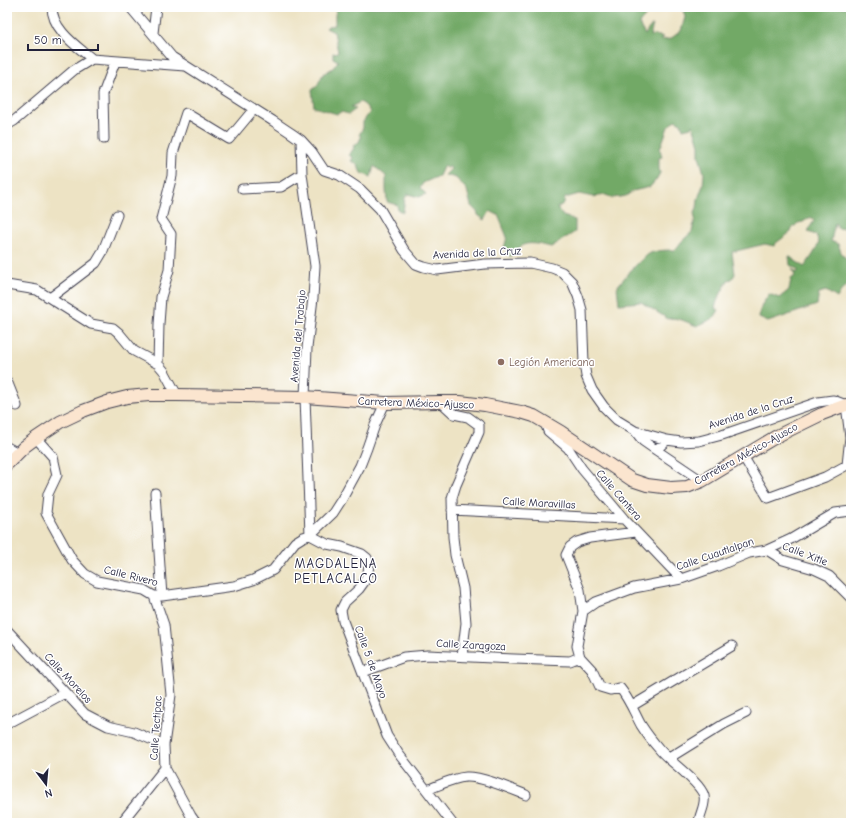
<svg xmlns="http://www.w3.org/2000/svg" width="858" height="830" font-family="'Comic Neue',sans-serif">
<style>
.forest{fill:#72a966;stroke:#4a6650}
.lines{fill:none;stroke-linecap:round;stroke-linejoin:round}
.street-casing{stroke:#403f50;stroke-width:11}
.secondary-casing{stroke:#403f50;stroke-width:14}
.street{stroke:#fff;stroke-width:9}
.secondary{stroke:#fbe5cf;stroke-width:12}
.education-dot{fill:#8d6e63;stroke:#fff;stroke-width:1.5}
.labels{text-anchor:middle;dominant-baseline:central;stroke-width:3;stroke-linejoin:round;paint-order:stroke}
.street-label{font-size:11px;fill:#22223b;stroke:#fff}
.education-label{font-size:11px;fill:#785e54;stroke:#fff;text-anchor:start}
.quarter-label{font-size:13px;letter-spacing:1px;fill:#22223b;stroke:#fff}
</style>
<rect width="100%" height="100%" fill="#fff"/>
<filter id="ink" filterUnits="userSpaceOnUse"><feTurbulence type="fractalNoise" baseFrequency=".025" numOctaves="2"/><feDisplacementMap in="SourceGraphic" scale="8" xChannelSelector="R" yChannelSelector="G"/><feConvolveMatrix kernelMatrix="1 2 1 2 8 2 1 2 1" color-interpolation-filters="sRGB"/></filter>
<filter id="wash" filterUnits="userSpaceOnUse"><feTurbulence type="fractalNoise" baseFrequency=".012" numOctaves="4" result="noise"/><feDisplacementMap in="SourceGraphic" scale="16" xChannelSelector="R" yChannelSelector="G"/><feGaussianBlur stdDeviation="0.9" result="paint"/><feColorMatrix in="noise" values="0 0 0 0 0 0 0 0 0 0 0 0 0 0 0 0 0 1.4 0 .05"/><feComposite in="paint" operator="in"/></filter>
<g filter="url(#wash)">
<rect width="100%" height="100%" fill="#ede3c4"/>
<path class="forest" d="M333,7H634L637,13L646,12L645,17L641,21L639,24L645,35L649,28L653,25L650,36L655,35L663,37L660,40L670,39L681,31L685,17L682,7H851V236L845,229L837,228V225L835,223L831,241L838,244L841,252L845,258H851V264L848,268L851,276V285L849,284L841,291L837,298L826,291L819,293L817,305L768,322L759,318C760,311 761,305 765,300C766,298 768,296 769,294L779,298L789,290L791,279L795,276L792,269L797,273L798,270L790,265L789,256L804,267C806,265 815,252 816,249C817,247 817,245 819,243L816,235L808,232L810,227L814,221L811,217L803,222L798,223L792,229L791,232L776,243L774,246L765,244L732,252L735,274L732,279L728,280L717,301L715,308L719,310L714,318L697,326C688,323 677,316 668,319L641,302L619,304L617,287C624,278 643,255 653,252C660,250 668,250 675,250L682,241L692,232L695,218L694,213L697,208L698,199L703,185L704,173L699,156V145L693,125L691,127L683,129L681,123L675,120L668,127L660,149L662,157L659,158V169L660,173L656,180L650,187L633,191L626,196L613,198L606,195L593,197L579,194L565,198L564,203L557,208L563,216L575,220V232L551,247C542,245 529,241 521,246C518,248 516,251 513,253L510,258L509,254L504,248L507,237L498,215L490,211L485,220L478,215L477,212L471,206L467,190L456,178L445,175L451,169L449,166L447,169L444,165L439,176L423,183L420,188L426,194L419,197L408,194L405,198L403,212L398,210L397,205L387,202L386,190V176L374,166L371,177L361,173L357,164L351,161L353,158L349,155L354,148L353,146L359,142L361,137L359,135L363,128V122L370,112L365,105L360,102L351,107L356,109L349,114L341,112L337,114L314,107L312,90L317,86L323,74L333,68L338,61L333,58V53L338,52L334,32L326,28L328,26L335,25V15L336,11Z"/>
</g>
<g filter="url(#ink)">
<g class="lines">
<defs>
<path id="street" d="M52,7C52,30 77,46 92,59
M130,7L172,57L273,121L291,133L301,140L312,152L324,170L339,175L360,189L380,209L404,250L416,264L424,267L437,270L485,264L530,263L552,268L562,272L572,282L578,296L582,310L584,363L586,376L592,390L604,407L617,420L635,431L667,440L681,442L699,441L722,435L818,402L833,400L846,405L850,437L847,465L825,477L768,498L743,456
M153,33L156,7
M7,125L14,121L74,70L92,59L185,66
M104,139L103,94L115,62
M301,140L302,174L315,266L313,298L307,348L305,397L310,535
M242,189L281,187L302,174
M7,285L37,290L91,324L113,328L119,333L134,351L158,364L164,371L177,395
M50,298L96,263L102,253L117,215
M158,364L159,324L161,297L169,270L171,234L161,219L172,176L173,153L186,113L229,139L254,109
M7,381L17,406
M441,402L454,414L468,417L479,425V432L456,485L452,498L453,537L455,555L463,588L466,623L462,656
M545,423L548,431L568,448L582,469L624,519L681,579
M635,431L643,441L656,450
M36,438L53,457L57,475L48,494L46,513L72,560L85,574L97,581L144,590L154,596H162L234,586L253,580L273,570L295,542L303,537L310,535L333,513L342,499L360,466L367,448L375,425L385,403
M667,440L656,450L702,481
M7,447L18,453
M155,493L162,596
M452,510L624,519
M310,535L327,544L342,547L362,554L367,558L369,563L368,573L364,582L359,589L345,602L341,610L343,621L387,736L398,753L452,823
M767,550L783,560L814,569L829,576L851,598
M583,611L596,602L634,588L681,579L718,566L749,553L767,550L791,539L835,513L851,511
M7,630L85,714L108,726L134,732L164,745
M580,657L592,670L600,687L610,690L620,688C629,699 634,712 641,725C646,733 653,742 660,750C670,762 700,782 704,796C706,806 699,814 699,823
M580,657L577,646L583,611L580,590L566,555L570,547L577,542L590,538L636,532
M363,672L404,657L428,655L514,659L570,661L580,657
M632,706L732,646
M7,724L65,693
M669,758L724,724L746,713
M165,768L191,816L196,823
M427,790C440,785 452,778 466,777C482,776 511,789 526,795
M121,823L165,768L164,745L171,695L164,625L154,596"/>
<path id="secondary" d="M7,464L24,447L36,438L60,422L83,411L107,402L127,397L149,395H177L305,397L385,403L441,402H460L485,405L521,412L534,416L561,432L632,480L647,485L671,488L687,487L702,481L777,436L822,414L846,405H851"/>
</defs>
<use href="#street" class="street-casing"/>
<use href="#secondary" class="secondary-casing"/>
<use href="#street" class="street"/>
<use href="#secondary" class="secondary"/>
</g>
</g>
<circle class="education-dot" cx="501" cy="362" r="4"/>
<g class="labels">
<g class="street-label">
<text transform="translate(477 253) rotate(-3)">Avenida de la Cruz</text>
<text transform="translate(298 336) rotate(-85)">Avenida del Trabajo</text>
<text transform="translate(416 403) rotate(2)">Carretera México-Ajusco</text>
<text transform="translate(751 412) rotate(-18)">Avenida de la Cruz</text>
<text transform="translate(746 454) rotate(-29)">Carretera México-Ajusco</text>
<text transform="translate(619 495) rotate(49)">Calle Cantera</text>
<text transform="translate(539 503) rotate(3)">Calle Maravillas</text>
<text transform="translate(715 554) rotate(-19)">Calle Cuautlalpan</text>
<text transform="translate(805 554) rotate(21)">Calle Xitle</text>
<text transform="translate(131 576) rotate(14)">Calle Rivero</text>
<text transform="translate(471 645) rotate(3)">Calle Zaragoza</text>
<text transform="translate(371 662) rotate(70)">Calle 5 de Mayo</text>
<text transform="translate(68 678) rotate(47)">Calle Morelos</text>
<text transform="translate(156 728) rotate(-86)">Calle Tectipac</text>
</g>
<g class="education-label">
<text x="509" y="362">Legión Americana</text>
</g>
<g class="quarter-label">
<text x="336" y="563">MAGDALENA<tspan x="336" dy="15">PETLACALCO</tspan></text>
</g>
</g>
<rect width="858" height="830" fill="none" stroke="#fff" stroke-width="24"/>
<g transform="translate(46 784) rotate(164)" stroke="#ffffff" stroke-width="3" paint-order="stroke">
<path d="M0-3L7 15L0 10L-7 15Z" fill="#22223b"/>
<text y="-6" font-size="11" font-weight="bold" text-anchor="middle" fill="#22223b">N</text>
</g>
<path d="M28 44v6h70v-6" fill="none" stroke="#22223b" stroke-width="2"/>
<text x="34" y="44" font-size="12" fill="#22223b" stroke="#ffffff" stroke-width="3" paint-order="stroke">50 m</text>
</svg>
